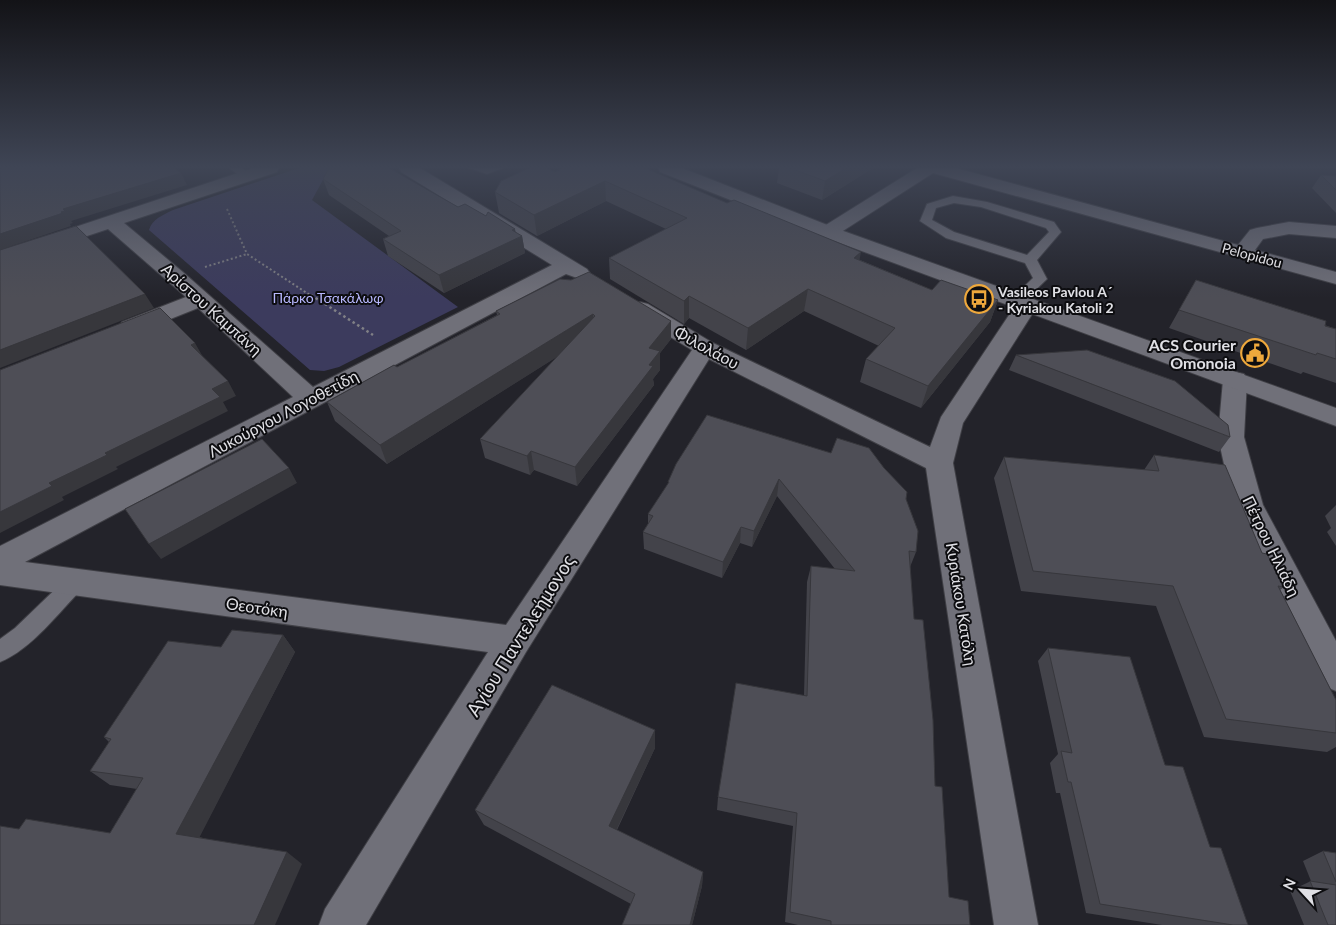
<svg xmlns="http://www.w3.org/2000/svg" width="1336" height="925" font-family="Lato,sans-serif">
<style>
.green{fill:#3c3b5d}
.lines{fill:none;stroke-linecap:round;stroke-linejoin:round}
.lane-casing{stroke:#3f3f45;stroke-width:2}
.street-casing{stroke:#3f3f45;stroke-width:2}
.secondary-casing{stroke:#3f3f45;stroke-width:2}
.path-far1{stroke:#808086;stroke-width:2;stroke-dasharray:2 2.5;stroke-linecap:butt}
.path{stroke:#808086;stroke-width:2.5;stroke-dasharray:2.5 3;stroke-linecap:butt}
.lane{fill:#707079;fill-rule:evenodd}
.street{fill:#707079;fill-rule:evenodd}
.secondary{fill:#707079;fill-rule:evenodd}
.wall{fill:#43434a}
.shaded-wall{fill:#37373c}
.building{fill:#4e4e56;stroke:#37373c}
.labels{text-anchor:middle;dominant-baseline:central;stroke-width:4;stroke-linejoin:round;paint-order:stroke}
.far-street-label{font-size:14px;fill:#e0e0e5;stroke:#0d0d10}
.far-poi-label{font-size:14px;font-weight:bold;fill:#e0e0e5;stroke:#0d0d10;text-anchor:start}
.far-park-label{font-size:14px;fill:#b8b8fe;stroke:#0d0d10}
.street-label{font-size:16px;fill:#e0e0e5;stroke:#0d0d10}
.poi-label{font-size:16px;font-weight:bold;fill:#e0e0e5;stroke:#0d0d10;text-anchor:end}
.near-street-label{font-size:19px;fill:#e0e0e5;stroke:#0d0d10}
</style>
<rect width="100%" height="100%" fill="#23232a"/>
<path class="green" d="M299,168H352L324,178L312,200L458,307L339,367L324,371L310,370L149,230C152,219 163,215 173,210Z"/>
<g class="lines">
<defs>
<path id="lane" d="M229,168H242L252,176L251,178H243Z
M469,168H503L487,174Z
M953,196L987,202L1054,222L1061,232L1037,260L1047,279L1021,304H1011L1009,301L1033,278L1025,263L946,238L920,221L927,204ZM954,203L981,207L1046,228L1049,232L1027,255L954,232L932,220L936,208Z
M76,574L83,576L86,582L83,588C60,611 31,650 0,662V639L15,628L69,576Z"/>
<path id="street" d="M253,168H279L277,172L124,223L184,273L313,387L552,265L401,172L399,168H420L587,269L590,273L587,277L580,279L566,274L25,562L506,625L692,350L632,314L629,309L632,304L640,302L648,304L713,343L930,447L941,417L1019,300L1027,298L1035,300L1038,305L963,423L953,463L1038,925H994L926,468L709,359L526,652L366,925H319L325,909L488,652L0,585V546L293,397L198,308L138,332L130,334L122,332L119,327L122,322L186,297L108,229L0,265V252Z
M917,168H956L1238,245L1250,230L1257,228L1289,222L1336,226V238L1289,234L1263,239L1255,250L1336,272V284L933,173L835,236L828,238L821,236L818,232L821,228Z
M1235,372L1244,374L1247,380L1244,437L1263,505L1336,641V691L1324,686L1233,505L1218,437L1223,380L1226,374Z"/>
<path id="secondary" d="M658,168H682L835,228L1336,408V426L821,236L660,172Z"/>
</defs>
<use href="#lane" class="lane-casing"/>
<use href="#street" class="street-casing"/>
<use href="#secondary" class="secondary-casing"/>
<path class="path-far1" d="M227,209L247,254L313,297
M205,267L247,254"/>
<path class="path" d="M311,295L373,335"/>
<use href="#lane" class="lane"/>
<use href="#street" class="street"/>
<use href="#secondary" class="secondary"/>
</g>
<path class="wall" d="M645,168L860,260L932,290L998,300L990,322L921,408L860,382L866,359L879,346L804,311L746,350L689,318L684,324L610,279L609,258L666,229L606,201L537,236L499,213L495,192L555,172Z
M779,168H873L822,200L777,183Z
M1321,175L1336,176V213L1312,188Z
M323,179L458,207L522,236L525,253L444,293L388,256L383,239L389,236L329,195Z
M560,279L671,321V339L660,353V370L653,379L654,385L577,486L534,470L530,475L485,458L480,439L558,356L387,464L335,421L327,402L397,367L497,315L496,311Z
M1196,280L1336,329V383L1303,372L1301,374L1169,328Z
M1016,355L1230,437L1219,452L1009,370Z
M707,415L906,499L916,552L910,567L914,619L949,897L970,925H798L785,922L793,826L717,810L718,797L804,695L807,582L811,566L835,569L777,496L752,547L740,543L722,578L644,549L643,532L648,524V514L668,485V482Z
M1154,455L1262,553L1284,587L1280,590L1336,700V747L1327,752L1204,737L1156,606L1021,591L994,478L1004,457L1144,470Z
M1336,505V546L1327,532L1331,528L1325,516Z
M283,635L295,652L199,837L302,864L19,829L110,833L137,789L110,785L90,771L109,742L104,737Z
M1048,648L1165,765L1210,847L1248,925H1162L1086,913L1060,793H1056L1050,763L1058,754L1038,661Z
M655,730V748L617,830L703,872L702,886L692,925H622L631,904L484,825L475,810Z
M1323,851L1336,853V925H1304L1290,891L1311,881L1303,861Z"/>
<path class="shaded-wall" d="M846,168H873L822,200L825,181Z
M181,173L187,185L71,221L73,223L70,224L71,226L0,250V234L61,212L63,209Z
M605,181L606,201L537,236L534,215Z
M515,229L517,239L522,236L525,253L444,293L439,275Z
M861,252L857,274L854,258Z
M808,289L804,311L746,350L748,328Z
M145,294L154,308L0,368V350Z
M689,296V318L684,324V301Z
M998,300L990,322L921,408L928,386Z
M593,314L595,333L387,464L380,445Z
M671,321V339L660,353V370L653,379L654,385L577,486L575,467L649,348Z
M195,343L203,357L191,345Z
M228,381L236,396L223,402L228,411L116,467L118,469L62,497L64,500L0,533V512L49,483L105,453L212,389Z
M531,451L534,470L530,475L527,456Z
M289,468L297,483L161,559L149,544Z
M779,479L777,496L752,547L754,531Z
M741,527L740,543L722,578L723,562Z
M283,635L295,652L195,846L176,834Z
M655,730V748L611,841L609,826Z
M287,852L302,864L275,925H254Z
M703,872L702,886L692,925H690Z"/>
<path class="building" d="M0,168H174L181,173L63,209L65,211L61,212L63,213L0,234Z
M329,168H389L458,207L465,204L486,216L488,212L515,229L512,230L522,236L439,275L383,239L401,231L323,179Z
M529,168H547L555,172L563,168H645L727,203L734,200L861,252L854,258L932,290L941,280L998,300L928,386L866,359L895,328L808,289L748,328L689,296L684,301L609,258L687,218L605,181L534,215L495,192L501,181Z
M790,168H846L825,181Z
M1321,175L1336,176V190Z
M76,226L145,294L0,350V250Z
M589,272L671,321L649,348L660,351L649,365L653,366L575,467L531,451L527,456L480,439L595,316L593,314L380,445L327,402L394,365L397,367L500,314L496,311L560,279L571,280Z
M1196,280L1326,321L1325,326L1336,329V359L1317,353L1316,355L1179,310Z
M160,308L195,343L191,345L228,381L212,389L220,397L105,453L107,455L49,483L52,486L0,512V370Z
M1087,350L1175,381L1228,425L1230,437L1016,355Z
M707,415L831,453L837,438L869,448L884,468L907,492L906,499L918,531L916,552L909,551L914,619L923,620L933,720L935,786L942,787L949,897L968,901L970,925H831V921L790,912L797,813L718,797L736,683L807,696L811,566L855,571L779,479L754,531L741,527L723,562L643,532L653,516L648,514L669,482H668L676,464Z
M262,439L289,468L149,544L125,509Z
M1154,455L1225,465L1262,553L1267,554L1284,587L1278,586L1336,700V733L1226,719L1173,586L1033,571L1004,457L1159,471Z
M232,630L283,635L176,834L287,852L254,925H0V826L19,829L26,819L110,833L143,778L90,771L111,739L104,737L168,641L221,647Z
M1048,648L1130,657L1165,765L1183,767L1210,847L1221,848L1248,925H1233L1100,904L1071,782H1068L1061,751L1072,753Z
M552,685L655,730L609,826L703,872L690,925H622L635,894L475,810Z
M1323,851L1336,853V882Z
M1310,881L1336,885V925H1328Z"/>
<linearGradient id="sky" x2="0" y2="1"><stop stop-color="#131317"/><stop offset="0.56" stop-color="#3f4555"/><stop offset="1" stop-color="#3f4555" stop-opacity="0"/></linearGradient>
<rect width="1336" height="298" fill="url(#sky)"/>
<defs>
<symbol id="bus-ring" viewBox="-11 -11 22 22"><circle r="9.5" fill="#0d0d10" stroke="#eea83c" stroke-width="1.5"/><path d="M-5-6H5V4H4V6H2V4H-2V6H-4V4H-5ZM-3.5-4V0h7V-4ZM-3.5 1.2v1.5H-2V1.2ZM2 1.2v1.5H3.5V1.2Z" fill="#eea83c"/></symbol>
<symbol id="civic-ring" viewBox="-11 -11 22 22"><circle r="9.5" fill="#0d0d10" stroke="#eea83c" stroke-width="1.5"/><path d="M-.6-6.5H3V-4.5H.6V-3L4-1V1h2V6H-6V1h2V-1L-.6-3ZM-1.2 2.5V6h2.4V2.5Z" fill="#eea83c"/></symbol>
</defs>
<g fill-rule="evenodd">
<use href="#bus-ring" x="963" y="283" width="32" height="32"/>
<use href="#civic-ring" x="1239" y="337" width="32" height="32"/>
</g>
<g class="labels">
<g class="far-street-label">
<text transform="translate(1252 255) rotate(15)">Pelopidou</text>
</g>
<g class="far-poi-label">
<text x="998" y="291">Vasileos Pavlou A´<tspan x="998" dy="16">- Kyriakou Katoli 2</tspan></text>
</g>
<g class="far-park-label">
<text x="328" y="297">Πάρκο Τσακάλωφ</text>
</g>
<g class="street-label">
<text transform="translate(212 309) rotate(42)">Αρίστου Καμπάνη</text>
<text transform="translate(707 347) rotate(29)">Φιλολάου</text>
<text transform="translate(283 413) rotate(-28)">Λυκούργου Λογοθετίδη</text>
<text transform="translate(1272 546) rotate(64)">Πέτρου Ηλιάδη</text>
<text transform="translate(962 604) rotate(81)">Κυριάκου Κατόλη</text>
<text transform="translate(257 607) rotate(8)">Θεοτόκη</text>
</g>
<g class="poi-label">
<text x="1236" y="344">ACS Courier<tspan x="1236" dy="18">Omonoia</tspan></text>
</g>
<g class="near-street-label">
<text transform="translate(520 635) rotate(-58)">Αγίου Παντελεήμονος</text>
</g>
</g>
<g transform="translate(1301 890) rotate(296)" stroke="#0d0d10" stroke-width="4" paint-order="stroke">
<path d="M0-4L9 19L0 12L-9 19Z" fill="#e0e0e5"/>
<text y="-8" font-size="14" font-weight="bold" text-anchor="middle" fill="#e0e0e5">N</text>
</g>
</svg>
